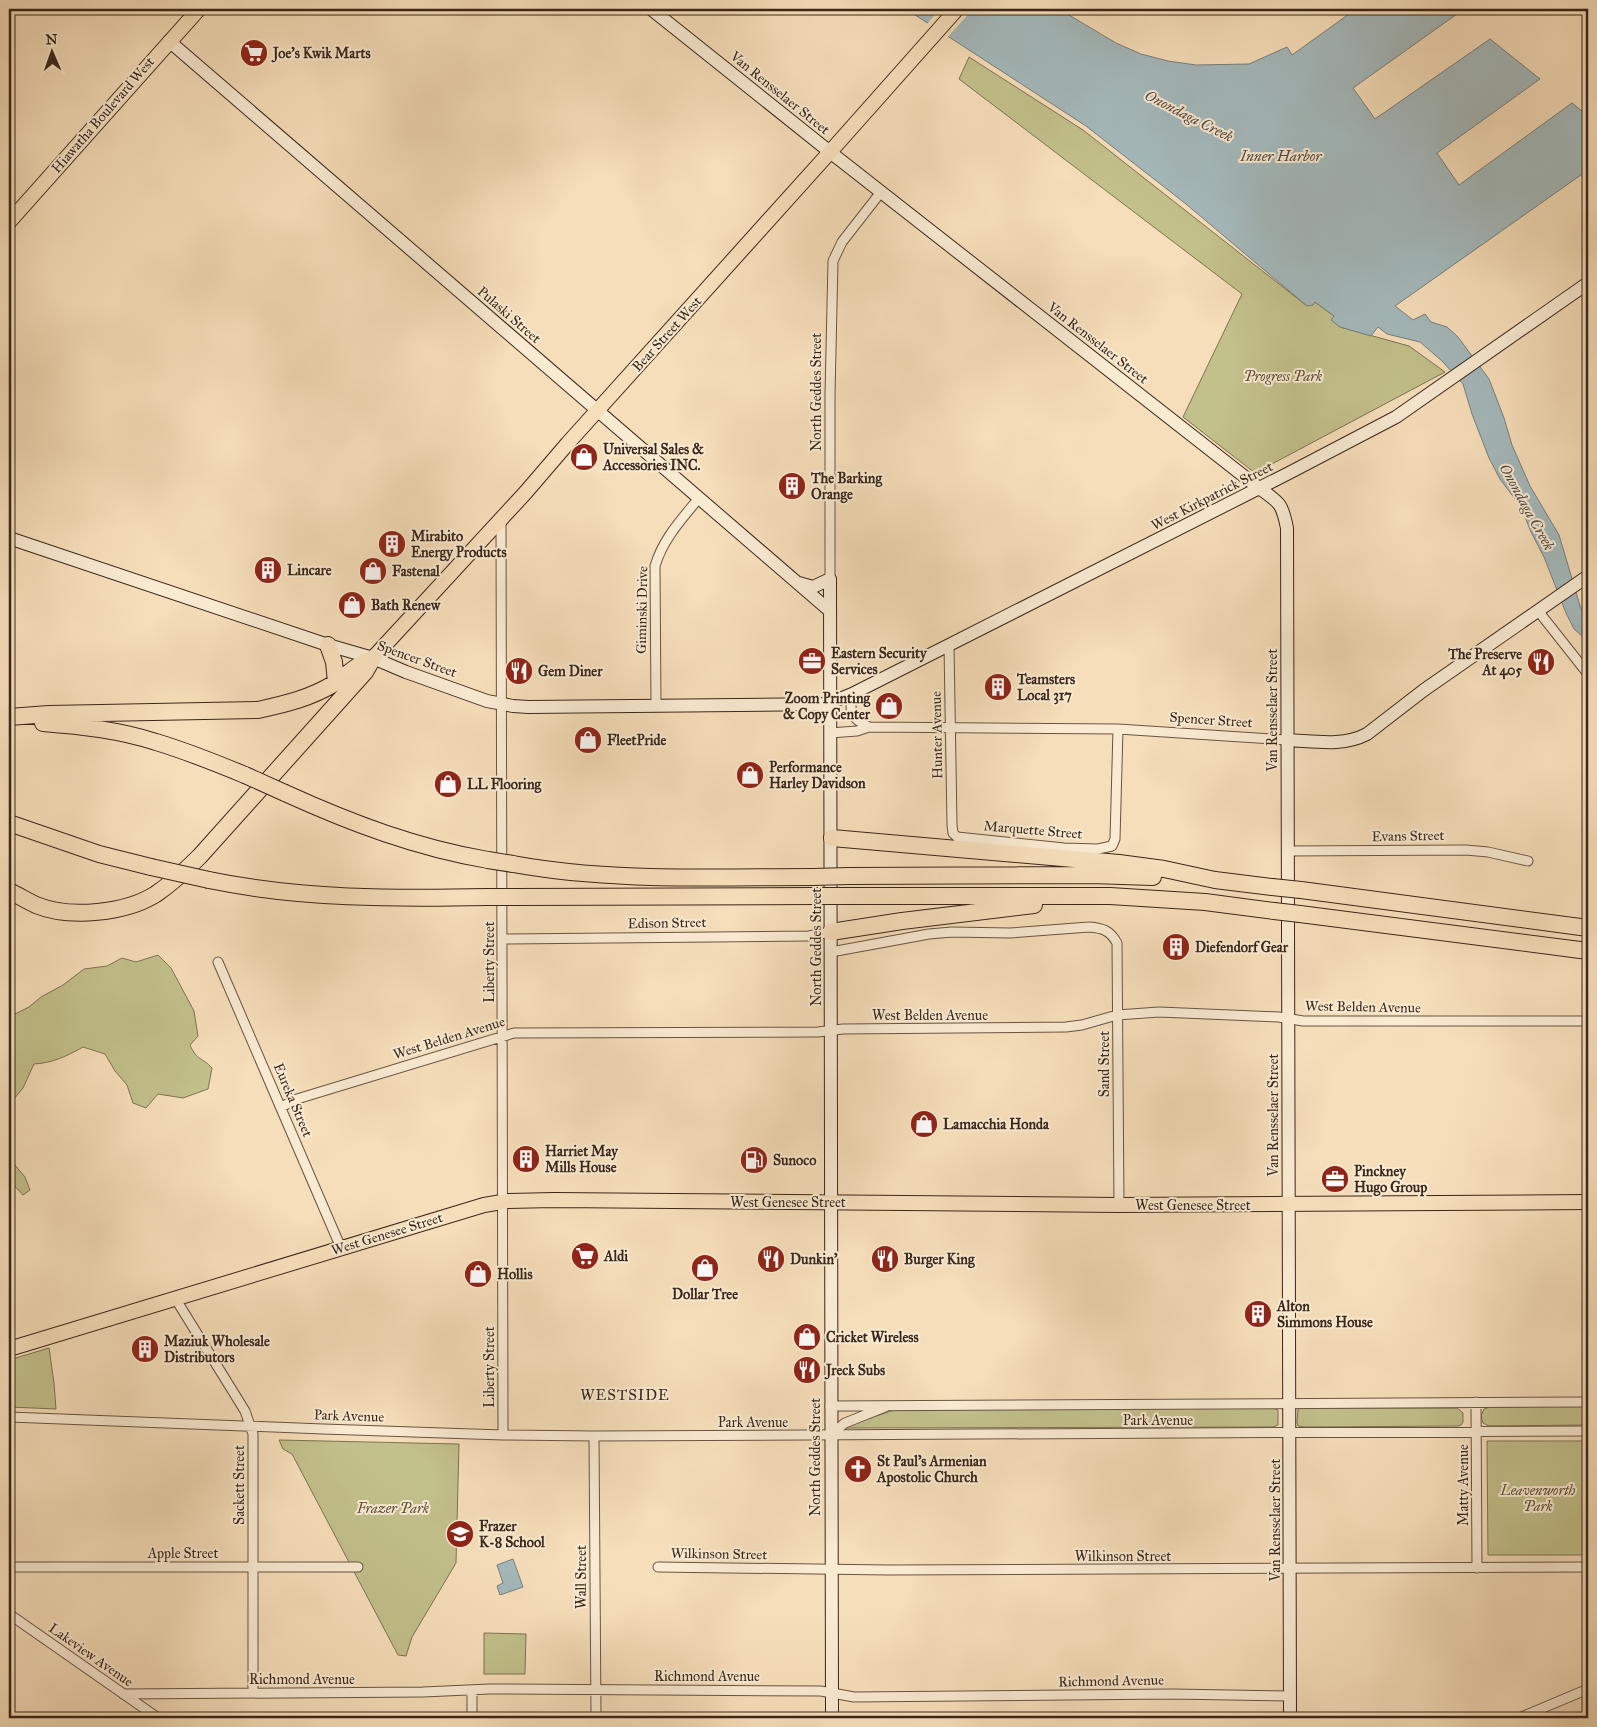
<svg xmlns="http://www.w3.org/2000/svg" width="1597" height="1727" font-family="'IM FELL Great Primer',serif">
<style>
.green{fill:#c2c08b;stroke:#7e7353}
.water{fill:#a4b9bc;stroke:#7a7e7c}
.pier{fill:#f6deba}
.lines{fill:none;stroke-linecap:round;stroke-linejoin:round}
.street-casing{stroke:#695443;stroke-width:11}
.secondary-casing{stroke:#3a261b;stroke-width:14}
.primary-casing{stroke:#3a261b;stroke-width:16}
.highway-casing{stroke:#3a261b;stroke-width:18}
.street{stroke:#f9ead2;stroke-width:9}
.secondary{stroke:#f9ead2;stroke-width:12}
.primary{stroke:#f6deba;stroke-width:14}
.highway{stroke:#f6deba;stroke-width:16}
.rail-casing{stroke:#3a261b;stroke-width:4.5}
.rail{stroke:#f9ead2;stroke-width:2.5;stroke-dasharray:8;stroke-linecap:butt}
.highway-bridge-casing{stroke:#3a261b;stroke-width:18;stroke-linecap:butt}
.highway-bridge{stroke:#f6deba;stroke-width:16}
.labels{text-anchor:middle;dominant-baseline:central;stroke-width:4;stroke-linejoin:round;paint-order:stroke}
.poi-label{font-size:14px;font-weight:bold;fill:#3a261b;stroke:#f9ead2;text-anchor:start}
.street-label{font-size:14px;fill:#3a261b;stroke:#f9ead2}
.park-label{font-size:14px;font-style:italic;fill:#5c4c37;stroke:#f9ead2}
.water-label{font-size:15px;font-style:italic;fill:#544b43;stroke:#f9ead2}
.neighbourhood-label{font-size:15px;letter-spacing:1px;fill:#3a261b;stroke:#f9ead2}
</style>
<rect width="100%" height="100%" fill="#f6deba"/>
<filter id="stains"><feTurbulence type="fractalNoise" baseFrequency=".004" numOctaves="4"/><feColorMatrix values="0 0 0 0 .2 0 0 0 0 .09 0 0 0 0 .02 0 0 0 .5 -.17"/></filter>
<radialGradient id="worn" r=".72"><stop offset=".6" stop-color="#630" stop-opacity="0"/><stop offset="1" stop-color="#630" stop-opacity=".3"/></radialGradient>
<path class="green" d="M969,57L1083,130L1307,306L1310,303L1315,302L1334,316L1340,327L1409,346L1445,372L1255,473L1183,417L1242,294L959,79Z
M158,955L171,968L194,1011L198,1036L190,1045C197,1061 202,1057 212,1068L208,1089L183,1098L158,1094L146,1108L133,1103L127,1085L115,1071L105,1054L83,1047C67,1056 53,1063 34,1064L23,1088L9,1105V1017L29,1007L41,997L63,985L84,969L107,966L122,958L136,962Z
M9,1158L25,1177L30,1190L23,1195L9,1180Z
M49,1348L54,1383L56,1409L9,1407V1360Z
M1588,1406V1425L1489,1426L1483,1423L1481,1416L1484,1409L1491,1407Z
M1272,1408L1278,1410V1425L1273,1427L844,1428L847,1426L894,1410Z
M1302,1408H1457L1463,1413V1422L1461,1425L1458,1426L1304,1427L1298,1426L1297,1422L1298,1409Z
M279,1440L459,1444L456,1563L412,1637L406,1656L398,1655L292,1454L283,1449Z
M1487,1441H1588V1555H1488Z
M484,1633L526,1634L525,1674H484Z"/>
<path class="water" d="M906,9H1059L1116,43L1141,54L1168,61L1196,65L1249,64L1287,47L1292,55L1356,9H1450L1457,14L1353,88L1375,119L1490,39L1540,79L1437,153L1459,185L1572,103L1588,116V170L1395,306L1413,320L1425,314L1431,322L1447,327L1458,337L1489,379L1504,418L1512,445L1530,486L1559,535L1581,609L1588,615V641L1574,629L1566,613L1544,557L1531,532L1521,507L1500,479L1489,458L1472,414L1463,384L1442,361L1420,342L1387,334L1378,327L1371,336L1340,327L1331,320L1334,316L1315,302L1313,305L1307,306L1186,204L1086,126Z
M513,1559L523,1587L500,1595L497,1586L503,1583L497,1565Z"/>
<path class="pier" d="M940,9H973L946,39L925,26Z"/>
<g class="lines">
<defs>
<path id="street" d="M501,520L503,1435
M830,579V395L833,261L842,242L881,192
M1539,612L1588,674
M949,645L952,825L953,833L957,837L1064,848L1098,849L1112,846L1115,839L1118,729
M852,694C849,714 851,718 869,727
M656,706L655,566C663,539 681,520 699,498
M830,733L857,731L869,727L1118,729L1287,740
M1287,851L1466,850L1488,852L1528,861
M502,939L809,936L831,932
M831,952L929,934L952,932L1010,933L1089,927C1102,928 1110,930 1117,943L1119,1205
M218,962L341,1248
M281,1107L297,1099L514,1033L818,1032L843,1029L1066,1027L1082,1025L1117,1015L1159,1012L1279,1017L1303,1021H1588
M175,1298L245,1411L253,1434V1693
M1476,1402L1477,1568
M830,1406L1588,1402
M9,1417L323,1429L503,1435L594,1436L1588,1431
M830,1435L845,1423L885,1407
M594,1436L596,1718
M9,1567H358
M658,1567L888,1570L1588,1567
M9,1614L158,1718
M472,1690V1718
M123,1694L423,1692L490,1689L821,1691L854,1697L1173,1694L1290,1696
M1519,1718L1588,1689"/>
<path id="secondary" d="M651,9L830,152L1259,488C1280,503 1282,503 1287,528L1290,1718
M169,41L830,611
M9,538L328,645L373,658L406,672L487,701L513,706L528,707L827,704L852,694L949,645L1287,474L1396,417L1588,283
M799,583L813,587L830,579L832,1718
M1287,740C1314,741 1342,747 1367,734L1424,690L1588,576"/>
<path id="primary" d="M9,222L199,9
M373,658L526,492L568,443L830,152L957,9
M9,1349L484,1205L508,1201L554,1200L1119,1205L1588,1202"/>
<path id="highway" d="M328,645L334,662L336,682
M9,717L49,714L258,710C285,704 311,698 335,683C346,676 355,666 367,661
M43,723C81,726 119,730 156,742C186,751 216,763 245,775
M285,793C351,823 417,848 488,860
M9,823L99,854L151,867
M832,838L1119,863L1164,869L1215,880L1272,887
M513,864C612,882 713,877 813,877
M849,876L1091,875L1153,877
M209,880C301,899 395,899 488,897
M1301,890L1588,928
M9,891C18,895 27,901 36,905C70,919 126,913 156,894C172,883 186,870 200,856L365,672L373,658
M850,896H1110L1205,902L1274,911
M514,897L814,896
M1300,914L1588,951
M831,932L902,921L1034,905"/>
</defs>
<use href="#street" class="street-casing"/>
<use href="#secondary" class="secondary-casing"/>
<use href="#primary" class="primary-casing"/>
<use href="#highway" class="highway-casing"/>
<use href="#street" class="street"/>
<use href="#secondary" class="secondary"/>
<use href="#primary" class="primary"/>
<use href="#highway" class="highway"/>
<defs>
<path id="rail" d="M9,1713L16,1718"/>
</defs>
<use href="#rail" class="rail-casing"/>
<use href="#rail" class="rail"/>
<defs>
<path id="highway-bridge" d="M245,775L285,793
M488,860L513,864
M151,867L209,880
M813,877L849,876
M1272,887L1301,890
M814,896H850
M488,897H514
M1274,911L1300,914"/>
</defs>
<use href="#highway-bridge" class="highway-bridge-casing"/>
<use href="#highway-bridge" class="highway-bridge"/>
</g>
<defs>
<symbol id="supermarket-disc" viewBox="-11 -11 22 22"><circle r="9.5" fill="#8f2418" stroke="#f9ead2"/><path d="M-6-5.5h2.5l.6 2H6L4.5 2H-2.5L-4.4-4H-6ZM-1.5 3.2a1.3 1.3 0 1 0 .1 0ZM3 3.2a1.3 1.3 0 1 0 .1 0Z" fill="#fff"/></symbol>
<symbol id="shop-disc" viewBox="-11 -11 22 22"><circle r="9.5" fill="#8f2418" stroke="#f9ead2"/><path d="M-5-2.5h2.3a2.7 3.5 0 0 1 5.4 0H5L5.5 6h-11ZM-1.5-2.5h3a1.5 2.3 0 0 0-3 0Z" fill="#fff"/></symbol>
<symbol id="building-disc" viewBox="-11 -11 22 22"><circle r="9.5" fill="#8f2418" stroke="#f9ead2"/><path d="M-4-6H4V6H1V3H-1V6H-4ZM-2.5-4.3h1.7v1.8h-1.7ZM.8-4.3h1.7v1.8H.8ZM-2.5-1h1.7V.8h-1.7ZM.8-1h1.7V.8H.8Z" fill="#fff"/></symbol>
<symbol id="office-disc" viewBox="-11 -11 22 22"><circle r="9.5" fill="#8f2418" stroke="#f9ead2"/><path d="M-6-3h4V-5.5h4V-3h4V5H-6ZM-1-4.5V-3h2v-1.5ZM-6 0V1H6V0Z" fill="#fff"/></symbol>
<symbol id="restaurant-disc" viewBox="-11 -11 22 22"><circle r="9.5" fill="#8f2418" stroke="#f9ead2"/><path d="M-5-6h1v4h1v-4h1v4h1v-4h1v5L-1.5 .5V6h-2V.5L-5-1ZM5-6V6H3V1.5H1.5Q1.5-4 5-6Z" fill="#fff"/></symbol>
<symbol id="fuel-disc" viewBox="-11 -11 22 22"><circle r="9.5" fill="#8f2418" stroke="#f9ead2"/><path d="M-5.5-6h7V0h2V4h1.3V-2.5L3-4.5l.8-.8L6-3V5H2.5V1h-1V6h-7ZM-4.2-4.7v3.2H.2V-4.7Z" fill="#fff"/></symbol>
<symbol id="church-disc" viewBox="-11 -11 22 22"><circle r="9.5" fill="#8f2418" stroke="#f9ead2"/><path d="M-1.2-6h2.4v3.5h3.3v2.4h-3.3V6h-2.4V-.1h-3.3v-2.4h3.3Z" fill="#fff"/></symbol>
<symbol id="school-disc" viewBox="-11 -11 22 22"><circle r="9.5" fill="#8f2418" stroke="#f9ead2"/><path d="M0-5L7-2L0 1L-7-2ZM-4 1L0 2.5L4 1V4Q0 6-4 4Z" fill="#fff"/></symbol>
</defs>
<g fill-rule="evenodd">
<use href="#supermarket-disc" x="238" y="37" width="32" height="32"/>
<use href="#shop-disc" x="568" y="441" width="32" height="32"/>
<use href="#building-disc" x="776" y="470" width="32" height="32"/>
<use href="#building-disc" x="376" y="528" width="32" height="32"/>
<use href="#building-disc" x="252" y="554" width="32" height="32"/>
<use href="#shop-disc" x="357" y="555" width="32" height="32"/>
<use href="#shop-disc" x="336" y="589" width="32" height="32"/>
<use href="#office-disc" x="796" y="645" width="32" height="32"/>
<use href="#restaurant-disc" x="1525" y="646" width="32" height="32"/>
<use href="#restaurant-disc" x="503" y="655" width="32" height="32"/>
<use href="#building-disc" x="982" y="671" width="32" height="32"/>
<use href="#shop-disc" x="873" y="690" width="32" height="32"/>
<use href="#shop-disc" x="572" y="724" width="32" height="32"/>
<use href="#shop-disc" x="734" y="759" width="32" height="32"/>
<use href="#shop-disc" x="432" y="768" width="32" height="32"/>
<use href="#building-disc" x="1160" y="931" width="32" height="32"/>
<use href="#shop-disc" x="908" y="1108" width="32" height="32"/>
<use href="#building-disc" x="510" y="1143" width="32" height="32"/>
<use href="#fuel-disc" x="738" y="1144" width="32" height="32"/>
<use href="#office-disc" x="1319" y="1163" width="32" height="32"/>
<use href="#supermarket-disc" x="569" y="1240" width="32" height="32"/>
<use href="#restaurant-disc" x="755" y="1243" width="32" height="32"/>
<use href="#restaurant-disc" x="869" y="1243" width="32" height="32"/>
<use href="#shop-disc" x="689" y="1252" width="32" height="32"/>
<use href="#shop-disc" x="462" y="1258" width="32" height="32"/>
<use href="#building-disc" x="1242" y="1298" width="32" height="32"/>
<use href="#shop-disc" x="791" y="1321" width="32" height="32"/>
<use href="#building-disc" x="129" y="1333" width="32" height="32"/>
<use href="#restaurant-disc" x="791" y="1354" width="32" height="32"/>
<use href="#church-disc" x="842" y="1453" width="32" height="32"/>
<use href="#school-disc" x="444" y="1518" width="32" height="32"/>
</g>
<g class="labels">
<g class="poi-label">
<text x="273" y="53">Joe's Kwik Marts</text>
<text x="603" y="449">Universal Sales &amp;<tspan x="603" dy="16">Accessories INC.</tspan></text>
<text x="811" y="478">The Barking<tspan x="811" dy="16">Orange</tspan></text>
<text x="411" y="536">Mirabito<tspan x="411" dy="16">Energy Products</tspan></text>
<text x="287" y="570">Lincare</text>
<text x="392" y="571">Fastenal</text>
<text x="371" y="605">Bath Renew</text>
<text x="831" y="653">Eastern Security<tspan x="831" dy="16">Services</tspan></text>
<text x="1522" y="654" text-anchor="end">The Preserve<tspan x="1522" dy="16">At 405</tspan></text>
<text x="538" y="671">Gem Diner</text>
<text x="1017" y="679">Teamsters<tspan x="1017" dy="16">Local 317</tspan></text>
<text x="870" y="698" text-anchor="end">Zoom Printing<tspan x="870" dy="16">&amp; Copy Center</tspan></text>
<text x="607" y="740">FleetPride</text>
<text x="769" y="767">Performance<tspan x="769" dy="16">Harley Davidson</tspan></text>
<text x="467" y="784">LL Flooring</text>
<text x="1195" y="947">Diefendorf Gear</text>
<text x="943" y="1124">Lamacchia Honda</text>
<text x="545" y="1151">Harriet May<tspan x="545" dy="16">Mills House</tspan></text>
<text x="773" y="1160">Sunoco</text>
<text x="1354" y="1171">Pinckney<tspan x="1354" dy="16">Hugo Group</tspan></text>
<text x="604" y="1256">Aldi</text>
<text x="790" y="1259">Dunkin'</text>
<text x="904" y="1259">Burger King</text>
<text x="497" y="1274">Hollis</text>
<text x="705" y="1294" text-anchor="middle">Dollar Tree</text>
<text x="1277" y="1306">Alton<tspan x="1277" dy="16">Simmons House</tspan></text>
<text x="826" y="1337">Cricket Wireless</text>
<text x="164" y="1341">Maziuk Wholesale<tspan x="164" dy="16">Distributors</tspan></text>
<text x="826" y="1370">Jreck Subs</text>
<text x="877" y="1461">St Paul's Armenian<tspan x="877" dy="16">Apostolic Church</tspan></text>
<text x="479" y="1526">Frazer<tspan x="479" dy="16">K-8 School</tspan></text>
</g>
<g class="street-label">
<text transform="translate(780 93) rotate(39)">Van Rensselaer Street</text>
<text transform="translate(103 115) rotate(-49)">Hiawatha Boulevard West</text>
<text transform="translate(509 315) rotate(41)">Pulaski Street</text>
<text transform="translate(667 334) rotate(-48)">Bear Street West</text>
<text transform="translate(1098 343) rotate(38)">Van Rensselaer Street</text>
<text transform="translate(816 392) rotate(-90)">North Geddes Street</text>
<text transform="translate(1212 496) rotate(-27)">West Kirkpatrick Street</text>
<text transform="translate(642 610) rotate(-89)">Giminski Drive</text>
<text transform="translate(417 659) rotate(20)">Spencer Street</text>
<text transform="translate(1272 710) rotate(-90)">Van Rensselaer Street</text>
<text transform="translate(1211 720) rotate(4)">Spencer Street</text>
<text transform="translate(937 735) rotate(-91)">Hunter Avenue</text>
<text transform="translate(1033 830) rotate(5)">Marquette Street</text>
<text transform="translate(1408 836) rotate(-1)">Evans Street</text>
<text transform="translate(667 923) rotate(-1)">Edison Street</text>
<text transform="translate(816 947) rotate(-90)">North Geddes Street</text>
<text transform="translate(489 962) rotate(-90)">Liberty Street</text>
<text transform="translate(1363 1007) rotate(1)">West Belden Avenue</text>
<text x="930" y="1015">West Belden Avenue</text>
<text transform="translate(449 1038) rotate(-17)">West Belden Avenue</text>
<text transform="translate(1104 1064) rotate(-90)">Sand Street</text>
<text transform="translate(293 1100) rotate(67)">Eureka Street</text>
<text transform="translate(1273 1115) rotate(-90)">Van Rensselaer Street</text>
<text x="788" y="1202">West Genesee Street</text>
<text x="1193" y="1205">West Genesee Street</text>
<text transform="translate(387 1234) rotate(-17)">West Genesee Street</text>
<text transform="translate(489 1367) rotate(-90)">Liberty Street</text>
<text transform="translate(349 1416) rotate(2)">Park Avenue</text>
<text x="1158" y="1420">Park Avenue</text>
<text x="753" y="1422">Park Avenue</text>
<text transform="translate(815 1457) rotate(-90)">North Geddes Street</text>
<text transform="translate(239 1485) rotate(-90)">Sackett Street</text>
<text transform="translate(1463 1485) rotate(-90)">Matty Avenue</text>
<text transform="translate(1275 1520) rotate(-90)">Van Rensselaer Street</text>
<text x="183" y="1553">Apple Street</text>
<text transform="translate(719 1554) rotate(1)">Wilkinson Street</text>
<text x="1123" y="1556">Wilkinson Street</text>
<text transform="translate(581 1577) rotate(-90)">Wall Street</text>
<text transform="translate(91 1655) rotate(35)">Lakeview Avenue</text>
<text x="707" y="1676">Richmond Avenue</text>
<text x="302" y="1679">Richmond Avenue</text>
<text transform="translate(1111 1681) rotate(-1)">Richmond Avenue</text>
</g>
<g class="park-label">
<text x="1283" y="376">Progress Park</text>
<text x="1538" y="1490">Leavenworth<tspan x="1538" dy="16">Park</tspan></text>
<text x="393" y="1508">Frazer Park</text>
</g>
<g class="water-label">
<text transform="translate(1189 116) rotate(27)">Onondaga Creek</text>
<text x="1281" y="156">Inner Harbor</text>
<text transform="translate(1527 507) rotate(61)">Onondaga Creek</text>
</g>
<g class="neighbourhood-label">
<text x="625" y="1395">WESTSIDE</text>
</g>
</g>
<rect width="1597" height="1727" fill="none" stroke="#f6deba" stroke-width="30"/>
<rect x="10" y="10" width="1577" height="1707" fill="none" stroke="#3a261b" stroke-width="2.5"/>
<rect x="15" y="15" width="1567" height="1697" fill="none" stroke="#3a261b"/>
<g transform="translate(52 52) rotate(358)" stroke="#f9ead2" stroke-width="4" paint-order="stroke">
<path d="M0-4L9 19L0 12L-9 19Z" fill="#3a261b"/>
<text y="-8" font-size="14" font-weight="bold" text-anchor="middle" fill="#3a261b">N</text>
</g>
<rect width="100%" height="100%" filter="url(#stains)"/>
<rect width="100%" height="100%" fill="url(#worn)"/>
</svg>
